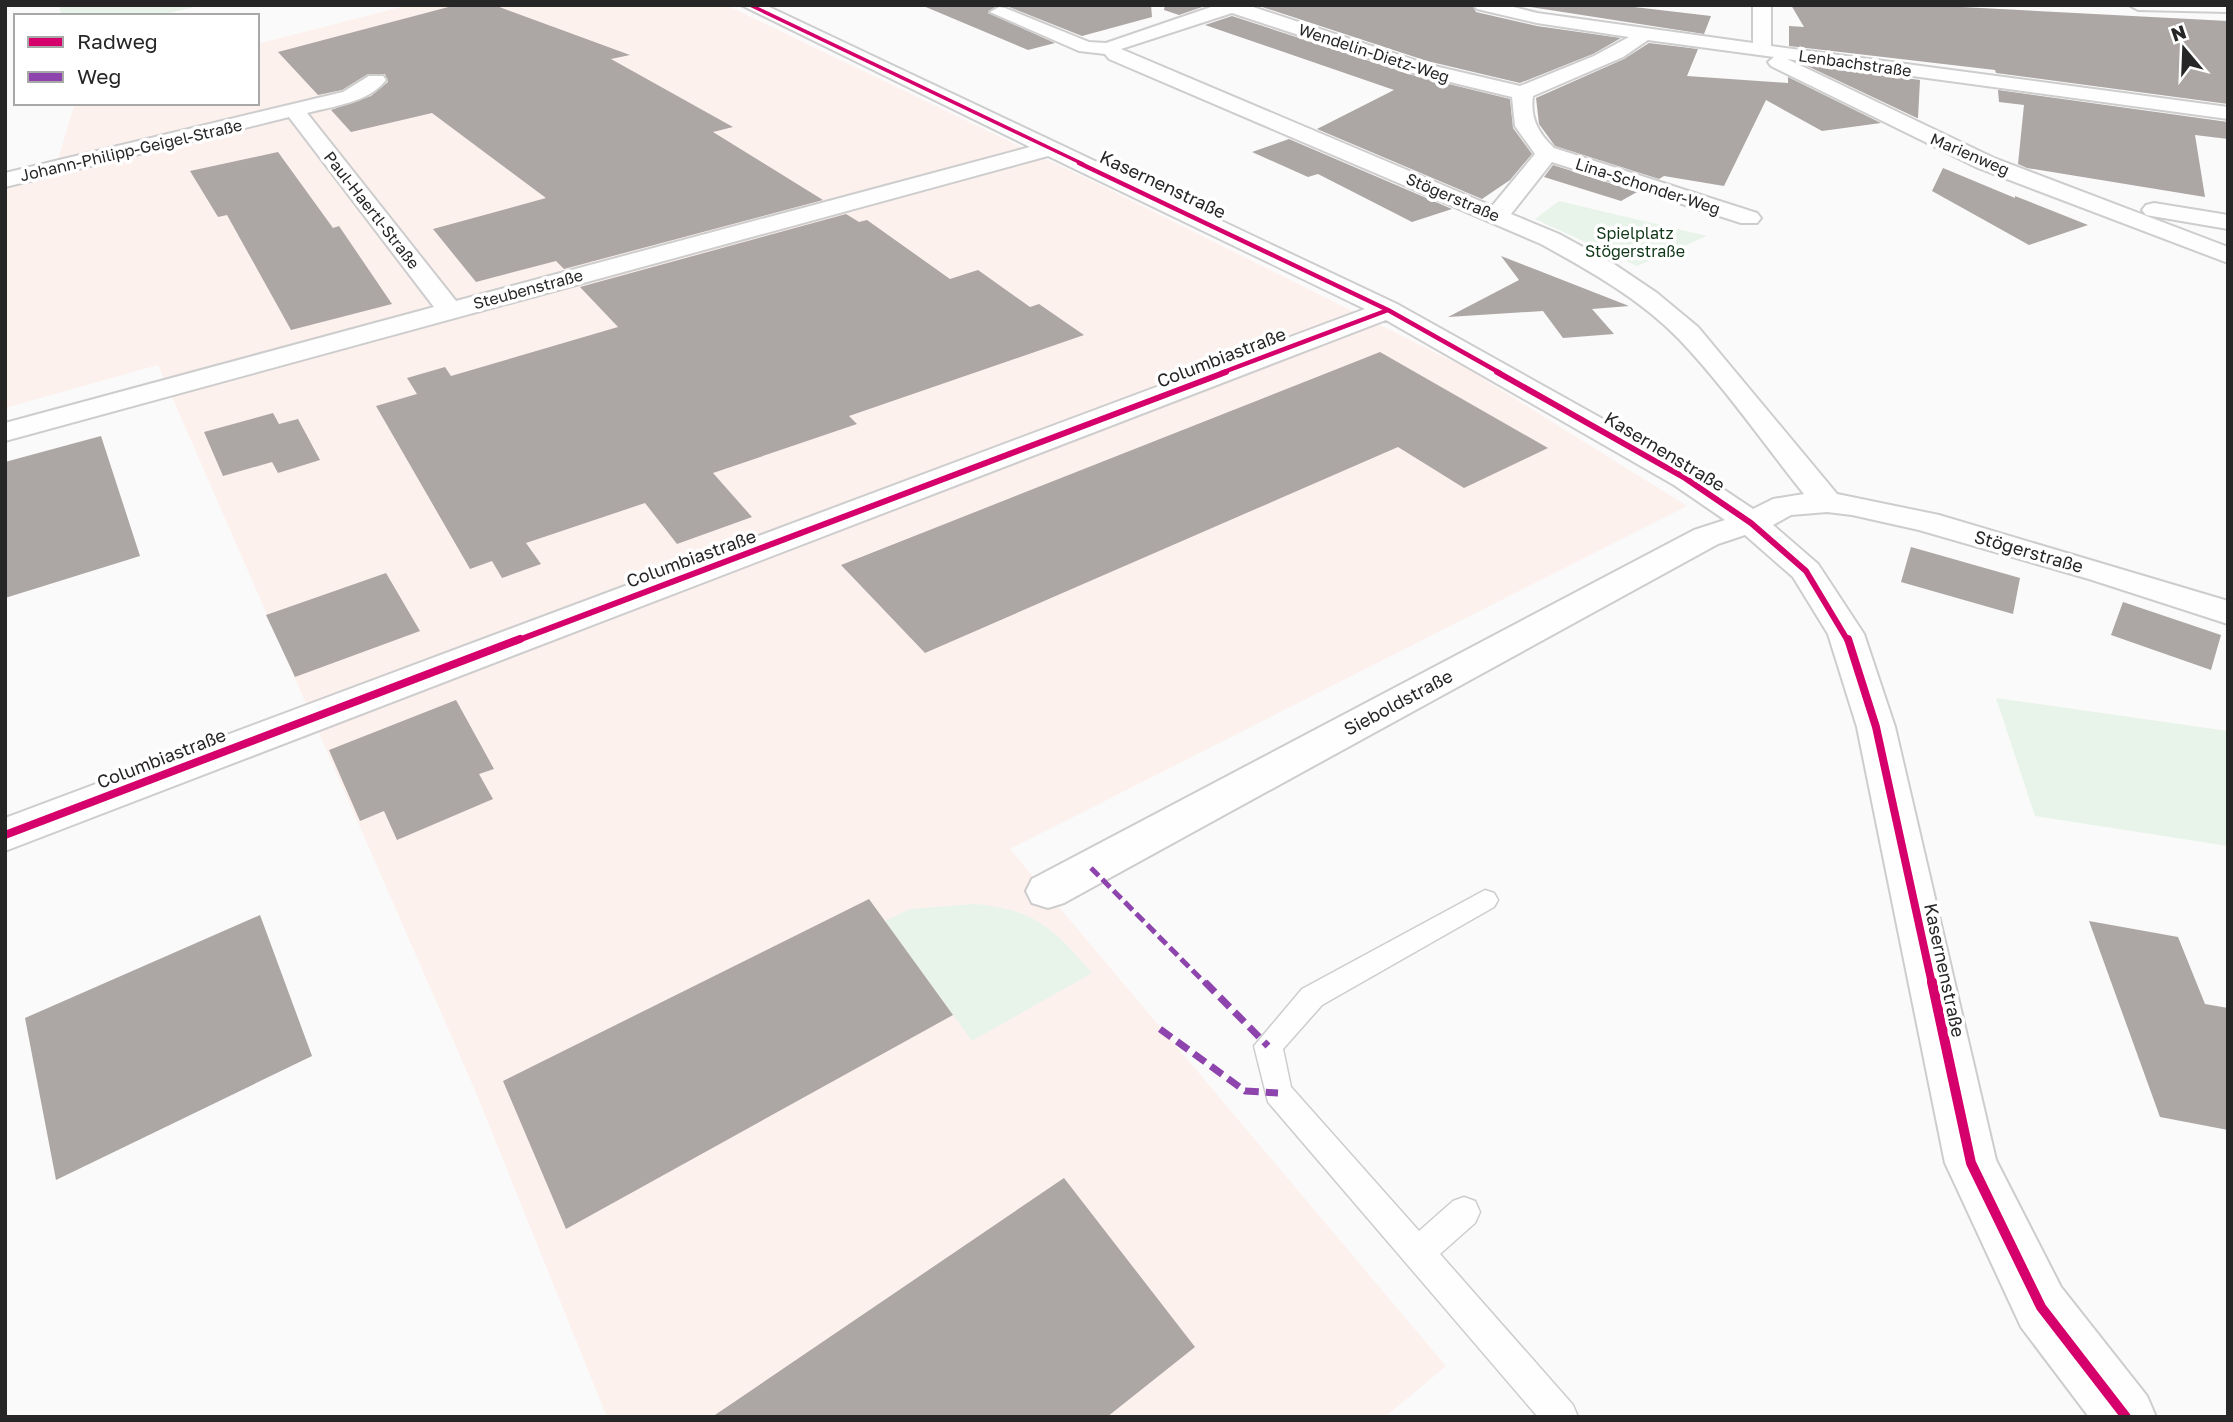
<svg xmlns="http://www.w3.org/2000/svg" width="2233" height="1422" font-family="'Golos Text',sans-serif">
<style>
.commercial{fill:#fdf1ee}
.green{fill:#e8f4e9}
.building{fill:#aca6a4}
.lines{fill:none;stroke-linecap:round;stroke-linejoin:round}
.lane-casing{stroke:#cdcdcd;stroke-width:3}
.street-casing{stroke:#cdcdcd;stroke-width:4}
.lane{fill:#fefefe;fill-rule:evenodd}
.street{fill:#fefefe;fill-rule:evenodd}
.quiet-far1{stroke:#8e44ad;stroke-width:5;stroke-dasharray:11 5;stroke-linecap:butt}
.quiet{stroke:#8e44ad;stroke-width:7;stroke-dasharray:14 7;stroke-linecap:butt}
.cycleway-far4-casing{stroke:#fff;stroke-width:6}
.cycleway-far3-casing{stroke:#fff;stroke-width:7}
.cycleway-far2-casing{stroke:#fff;stroke-width:10}
.cycleway-far1-casing{stroke:#fff;stroke-width:12}
.cycleway-casing{stroke:#fff;stroke-width:14}
.cycleway-far4{stroke:#d6006c;stroke-width:3.5}
.cycleway-far3{stroke:#d6006c;stroke-width:4.5}
.cycleway-far2{stroke:#d6006c;stroke-width:6}
.cycleway-far1{stroke:#d6006c;stroke-width:8}
.cycleway{stroke:#d6006c;stroke-width:10}
.labels{text-anchor:middle;dominant-baseline:central;stroke-width:7;stroke-linejoin:round;paint-order:stroke}
.far-street-label{font-size:16px;fill:#262627;stroke:#fff}
.far-park-label{font-size:16px;fill:#103718;stroke:#fff}
.street-label{font-size:18px;fill:#262627;stroke:#fff}
</style>
<rect width="100%" height="100%" fill="#fafafa"/>
<path class="commercial" d="M409,5H726L1098,184L1466,368L1687,506L1010,849L1446,1366L1385,1417H607L474,1088L158,365L5,408V178L58,159L75,103H257V44Z"/>
<path class="green" d="M58,5H203L156,16H62Z
M1559,201L1707,236L1637,266L1535,219Z
M1996,698L2228,731V846L2035,816Z
M974,904C1034,909 1054,928 1092,973L972,1041L885,921L910,909Z"/>
<path class="building" d="M456,5H494L630,55L611,59L733,127L713,132L823,200L564,269L556,261L476,282L433,229L546,198L432,113L351,132L331,110L371,96L388,82L385,74H368L342,90L318,95L278,52Z
M921,5H997L988,13L1055,43L1028,50Z
M1004,5H1151L1152,17L1082,36Z
M1165,5H1208L1179,15L1164,10Z
M1256,5H1472L1476,12L1537,26L1621,38L1593,54L1520,83L1427,61Z
M1517,5H1617L1711,16L1704,34Z
M1791,5H1923L2228,21V104L1996,73L1995,70L1789,46V26L1804,27Z
M1232,16L1412,75L1510,99L1513,128L1532,154L1510,180L1482,199L1317,129L1394,90L1205,25Z
M1649,43L1698,49L1687,76L1788,83V77L1881,123L1822,131L1766,100L1724,186L1664,176L1659,179L1555,146L1539,124L1536,98L1624,59Z
M1803,64L1920,80L1918,118H1917Z
M1998,90L2228,122V139L2195,135L2205,197L2027,168L2018,164L2024,105L1999,102Z
M1289,139L1452,209L1412,222L1318,174L1308,177L1252,152Z
M278,152L333,228L339,226L392,304L291,330L227,215L218,217L190,171Z
M1553,165L1637,192L1621,201L1544,177Z
M1943,168L2015,198V196L2088,225L2029,245L1932,191Z
M846,214L859,222L867,220L950,279L978,270L1030,307L1039,304L1084,335L849,416L857,424L713,473L752,517L677,544L645,503L526,543L541,564L502,578L492,561L470,569L376,406L417,394L407,378L445,367L451,376L618,327L580,287Z
M1501,256L1537,270L1629,306L1592,309L1614,334L1563,338L1543,311L1448,317L1519,280Z
M1380,352L1548,448L1464,488L1398,447L925,653L841,565Z
M273,413L279,424L298,419L320,460L278,473L272,462L223,476L204,432Z
M101,436L140,556L5,598V462Z
M1911,547L2020,578L2013,614L1901,582Z
M386,573L420,631L295,677L266,615Z
M2123,602L2221,635L2211,670L2111,635Z
M456,700L494,769L479,774L493,799L397,840L384,811L360,821L329,750Z
M869,899L953,1015L566,1229L503,1081Z
M260,915L312,1056L56,1180L25,1018Z
M2089,921L2178,937L2205,1004L2228,1008V1130L2160,1117Z
M1064,1178L1195,1347L1107,1417H712Z"/>
<g class="lines">
<defs>
<path id="lane" d="M1485,890L1494,893L1498,900L1494,907L1322,1005L1283,1049L1291,1087L1419,1231L1453,1201L1464,1197L1475,1201L1480,1212L1475,1223L1440,1254L1573,1405L1578,1417H1538L1268,1102L1254,1046L1302,989Z"/>
<path id="street" d="M741,5H765L1397,304L1696,471L1753,509L1773,499L1804,494C1764,444 1723,385 1679,339C1640,299 1590,271 1541,244L1109,59L1105,54L1079,51L990,12L999,7L1005,8L1089,42L1106,43L1217,5H1247L1426,64L1520,86L1594,56L1629,37L1537,23L1477,9L1474,5H1506L1537,13L1753,43V5H1771V46L2228,107V119L1787,59L1994,158L2228,247V263L1978,168L1771,66L1768,62L1774,57L1648,40L1623,57L1533,96C1530,118 1538,133 1554,148L1757,213L1761,218L1757,223H1741L1552,162L1511,214L1559,234L1614,264L1657,293L1698,327L1837,494L1939,515L2228,601V624L2089,579L1919,530L1852,515L1827,512L1791,515L1773,525L1818,564L1864,634L1895,727L1996,1160L2061,1287L2147,1396L2156,1417H2089L2021,1327L1953,1180L1945,1163L1857,727L1828,634L1793,577L1745,535L1718,544L1064,903L1048,908L1032,903L1026,891L1032,879L1694,530L1725,520L1674,485L1386,320L5,851V818L1365,309L1048,156L5,441V423L434,307L289,117L5,187V173L343,92L369,76H383L386,80C368,103 333,106 307,113L456,301L1030,147ZM1232,13L1413,73L1512,97L1515,126L1535,154L1492,206L1121,49Z
M2129,5H2228V12L2138,10Z
M2154,203L2228,215V229L2146,215L2142,210L2146,205Z"/>
</defs>
<use href="#lane" class="lane-casing"/>
<use href="#street" class="street-casing"/>
<use href="#lane" class="lane"/>
<use href="#street" class="street"/>
<path class="quiet-far1" d="M1091,868L1206,984"/>
<path class="quiet" d="M1205,982L1268,1046
M1160,1029L1245,1091L1278,1093"/>
<defs>
<path id="cycleway-far4" d="M750,5L1083,164"/>
<path id="cycleway-far3" d="M1079,163L1388,310L1500,373
M1221,373L1388,310"/>
<path id="cycleway-far2" d="M1497,372L1685,478L1751,523L1806,571L1848,641
M516,641L1226,372"/>
<path id="cycleway-far1" d="M1848,639L1876,727L1932,984
M5,835L520,639"/>
<path id="cycleway" d="M1932,982L1971,1163L2041,1307L2126,1417"/>
</defs>
<use href="#cycleway-far4" class="cycleway-far4-casing"/>
<use href="#cycleway-far3" class="cycleway-far3-casing"/>
<use href="#cycleway-far2" class="cycleway-far2-casing"/>
<use href="#cycleway-far1" class="cycleway-far1-casing"/>
<use href="#cycleway" class="cycleway-casing"/>
<use href="#cycleway-far4" class="cycleway-far4"/>
<use href="#cycleway-far3" class="cycleway-far3"/>
<use href="#cycleway-far2" class="cycleway-far2"/>
<use href="#cycleway-far1" class="cycleway-far1"/>
<use href="#cycleway" class="cycleway"/>
</g>
<g class="labels">
<g class="far-street-label">
<text transform="translate(1374 53) rotate(18)">Wendelin-Dietz-Weg</text>
<text transform="translate(1855 63) rotate(8)">Lenbachstraße</text>
<text transform="translate(131 150) rotate(-13)">Johann-Philipp-Geigel-Straße</text>
<text transform="translate(1970 154) rotate(23)">Marienweg</text>
<text transform="translate(1648 186) rotate(18)">Lina-Schonder-Weg</text>
<text transform="translate(1453 197) rotate(23)">Stögerstraße</text>
<text transform="translate(372 210) rotate(52)">Paul-Haertl-Straße</text>
<text transform="translate(528 289) rotate(-15)">Steubenstraße</text>
</g>
<g class="far-park-label">
<text x="1635" y="233">Spielplatz<tspan x="1635" dy="18">Stögerstraße</tspan></text>
</g>
<g class="street-label">
<text transform="translate(1163 184) rotate(25)">Kasernenstraße</text>
<text transform="translate(1221 357) rotate(-21)">Columbiastraße</text>
<text transform="translate(1665 451) rotate(31)">Kasernenstraße</text>
<text transform="translate(2029 551) rotate(16)">Stögerstraße</text>
<text transform="translate(691 558) rotate(-20)">Columbiastraße</text>
<text transform="translate(1398 702) rotate(-28)">Sieboldstraße</text>
<text transform="translate(161 758) rotate(-21)">Columbiastraße</text>
<text transform="translate(1945 970) rotate(78)">Kasernenstraße</text>
</g>
</g>
<rect width="2233" height="1422" fill="none" stroke="#262627" stroke-width="14"/>
<rect x="14" y="14" width="245" height="91" fill="#ffffff" stroke="#a8a8a9" stroke-width="2"/>
<rect x="28" y="37" width="35" height="10" fill="#d6006c" stroke="#a8a8a9" stroke-width="2"/>
<text x="77" y="49" font-size="21" fill="#262627">Radweg</text>
<rect x="28" y="72" width="35" height="10" fill="#8e44ad" stroke="#a8a8a9" stroke-width="2"/>
<text x="77" y="84" font-size="21" fill="#262627">Weg</text>
<g transform="translate(2184 49) rotate(341)" stroke="#ffffff" stroke-width="5" paint-order="stroke">
<path d="M0-5L12 26L0 18L-12 26Z" fill="#262627"/>
<text y="-10" font-size="19" font-weight="bold" text-anchor="middle" fill="#262627">N</text>
</g>
</svg>
